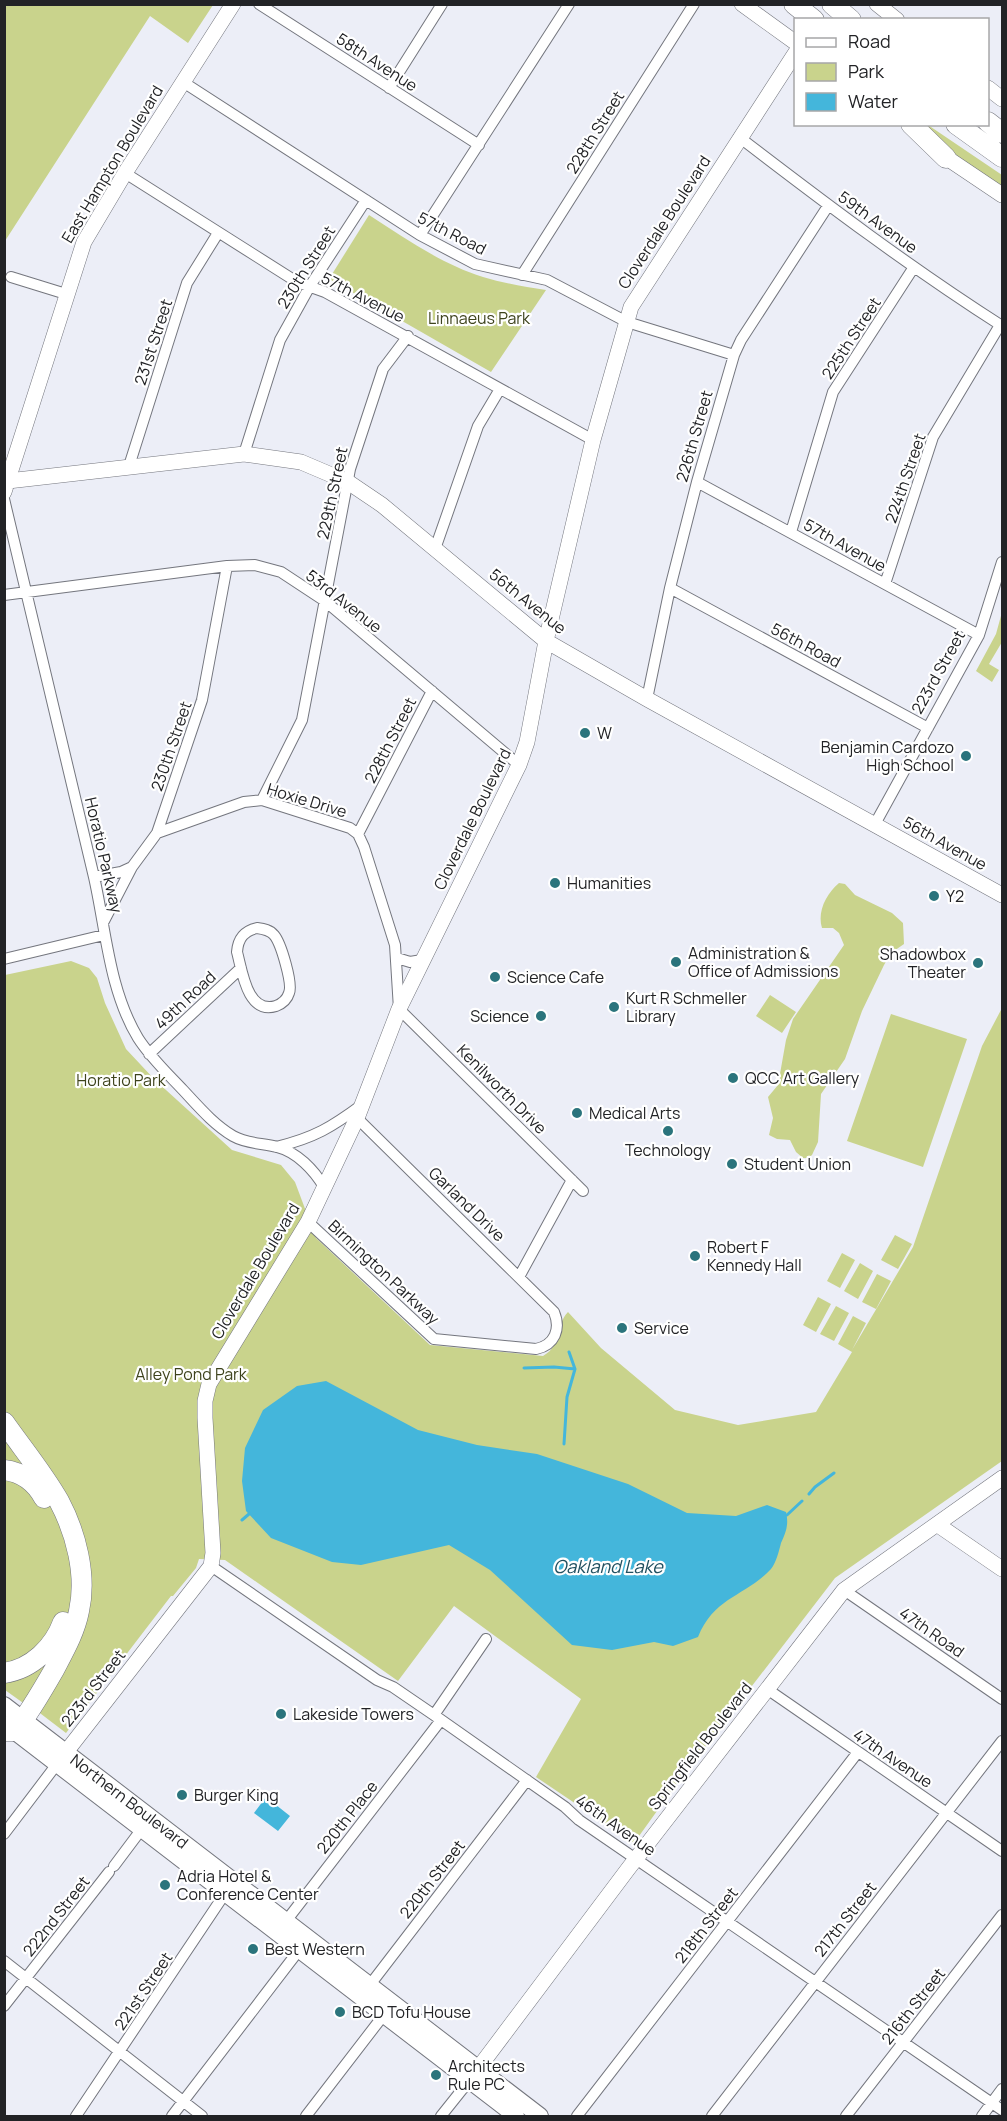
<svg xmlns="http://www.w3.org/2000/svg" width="1007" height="2121" font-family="Manrope,sans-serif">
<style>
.green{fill:#c9d38c}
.water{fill:#44b6db}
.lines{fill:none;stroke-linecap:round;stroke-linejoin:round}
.stream{stroke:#44b6db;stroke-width:3}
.street-casing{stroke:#74767e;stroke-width:12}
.secondary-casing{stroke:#74767e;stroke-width:16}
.primary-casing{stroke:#74767e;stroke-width:18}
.highway-casing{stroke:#74767e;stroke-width:21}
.street{stroke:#fff;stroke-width:10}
.secondary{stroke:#fff;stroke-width:15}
.primary{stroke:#fff;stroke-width:16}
.highway{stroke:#fff;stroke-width:20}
.poi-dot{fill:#2b747c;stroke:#fff;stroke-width:2}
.labels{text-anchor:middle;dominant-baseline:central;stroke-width:4.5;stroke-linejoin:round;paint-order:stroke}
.street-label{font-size:16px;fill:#222326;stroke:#fff}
.park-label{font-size:16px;fill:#3e431d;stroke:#fff}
.poi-label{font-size:16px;fill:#222326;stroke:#fff;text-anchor:start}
.water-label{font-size:18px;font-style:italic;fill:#215060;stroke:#fff}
</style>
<rect width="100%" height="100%" fill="#eceef7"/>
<path class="green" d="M4,5H213L188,43L150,16L5,241Z
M919,125H928L1002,175V190L964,164Z
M369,215C405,238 441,264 483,277C503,283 525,287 546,290L491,372L329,279Z
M1002,612V642L989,664L999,670L992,682L976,671L996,634Z
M839,883L845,884L855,895L892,913L903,923L904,944L891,953L884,965L862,1011L845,1059L821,1094L818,1142L812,1155L808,1158H803L796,1152L790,1140L777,1139L769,1135L773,1118L768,1097L778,1085L786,1040L793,1019L844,945L839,933L833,928H822C817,912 826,894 839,883Z
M71,961L89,968L97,978L105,1003L126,1049L155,1080L232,1150L281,1165L295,1182L316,1238L430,1345L543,1356C563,1345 555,1325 568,1312L601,1348L675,1410L738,1425L816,1412L852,1352L838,1344L853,1316L866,1323L852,1350L913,1247L982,1046L1002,1008V1461L835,1578L675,1786L634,1843L536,1777L581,1699L454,1606L398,1681L225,1560L199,1559L196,1568L173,1596H171L66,1733L28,1704L26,1705L5,1690V975Z
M770,995L796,1012L782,1033L756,1016Z
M891,1014L967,1039L923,1167L847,1141Z
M895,1235L912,1244L898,1269L881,1260Z
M842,1253L855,1260L840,1288L827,1281Z
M860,1263L873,1271L858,1299L844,1291Z
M877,1274L891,1281L876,1309L862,1302Z
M818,1297L831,1304L816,1332L803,1325Z
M836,1306L849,1313L834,1341L820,1334Z"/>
<path class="water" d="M326,1381L418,1430L477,1445L537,1454L628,1484L687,1513L736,1516L767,1505L786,1512C789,1525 786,1532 781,1543C779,1551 776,1563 771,1569C745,1597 715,1596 698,1637L673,1646L654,1642L612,1650L572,1645L490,1570L449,1545L361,1565L332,1562L271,1538L246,1511L242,1481L245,1448L263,1410L297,1386Z
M266,1797L290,1816L278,1831L254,1813Z"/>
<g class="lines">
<path class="stream" d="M569,1352L575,1369
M524,1368L554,1367L575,1369L567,1397L564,1444
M809,1494L815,1487L834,1473
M787,1515L802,1501
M242,1520L249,1514"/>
<defs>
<path id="street" d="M259,4L479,145
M183,82L420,235L475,264L547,280L627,322L734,355
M389,88L442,4
M739,137C825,203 911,268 1002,326
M125,173L297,282L325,292L593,440
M420,235L569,4
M522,275L694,4
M11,277L66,294
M244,454L280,340L310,286L366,200
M129,466L187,283L218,233
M697,482L979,635
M4,499L94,877C106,930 109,990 138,1038C150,1057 167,1073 183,1090C198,1106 213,1124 233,1136C247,1144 262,1143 277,1147C297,1152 314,1170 324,1187
M791,532L833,392L914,267
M435,549L478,426L500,389
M885,584L933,437L1000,325
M670,588L928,728
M4,595L227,566L255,565L281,572L325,601L519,765
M647,699L670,588L697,482L734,355L741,340L828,206
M262,800L302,720L350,469L383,369L408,336
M875,824L979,635L1002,562
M157,833L244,802L262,800L350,828L358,834L364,847L395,945L399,1009L583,1191
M358,834L432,691
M94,877L121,872L132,867
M104,921L132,867L157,833L202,700L227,566
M257,928C264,929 270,930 274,935C281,943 293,984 289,993C287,1000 281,1004 276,1006C247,1015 242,970 237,952C238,938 244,931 257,928Z
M397,958L410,962L422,960
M4,959L104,935
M149,1054L241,968
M276,1147C314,1138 332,1127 363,1104
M308,1222L434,1339L536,1349C555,1345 561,1329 554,1312L357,1118
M519,1277L572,1180
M211,1566L377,1680L393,1687L434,1715L565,1807L579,1820L1002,2110
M844,1590L1002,1699
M767,1689L1002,1851
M434,1715L486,1639
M4,1834L60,1760
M114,1866L144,1826
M283,1925L441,1720
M4,1961L202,2116
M366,1990L527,1780
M4,2006L109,1872
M76,2116L228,1889
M172,2116L303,1945
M306,2116L386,2012
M441,2116L469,2081
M577,2116L858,1752
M712,2116L1002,1741
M846,2116L1002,1915
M982,2116L1002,2089"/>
<path id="secondary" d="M742,4L796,43
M877,4L897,20
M988,88L1002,99
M938,152L1002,195
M8,481L244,454L301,462L348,482L382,505L546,641L647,699L1002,895
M4,492L84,242L125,173L233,4
M938,1525L1002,1569
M66,1752L211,1566L213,1553L205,1418V1401L209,1384L308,1222L357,1118L399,1009L519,765L527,742L546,641L593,440L631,307L796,52
M471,2078L628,1869L844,1590L1002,1478"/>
<g id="primary">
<path id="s1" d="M4,1705L540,2116"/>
<path d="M5,1724L516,2116"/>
</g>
<path id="highway" d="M794,4L814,20
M832,4L851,20
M988,122L1002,133
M911,124L946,158
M956,124L1002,157
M4,1422C23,1449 43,1473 59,1501C76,1533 87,1575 79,1611C75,1632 64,1651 54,1670C42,1691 30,1712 15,1731H4
M4,1470C22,1472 36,1483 44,1498
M4,1673C32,1669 54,1647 63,1622"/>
</defs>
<use href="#street" class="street-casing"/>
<use href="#secondary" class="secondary-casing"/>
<use href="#primary" class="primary-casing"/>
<use href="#highway" class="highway-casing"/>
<use href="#street" class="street"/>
<use href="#secondary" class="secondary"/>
<use href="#primary" class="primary"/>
<use href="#highway" class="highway"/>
</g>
<g class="poi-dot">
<circle cx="585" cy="733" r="6"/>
<circle cx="966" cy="756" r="6"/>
<circle cx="555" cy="883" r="6"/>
<circle cx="934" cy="896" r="6"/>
<circle cx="676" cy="962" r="6"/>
<circle cx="978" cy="963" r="6"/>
<circle cx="495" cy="977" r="6"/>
<circle cx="614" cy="1007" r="6"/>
<circle cx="541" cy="1016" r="6"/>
<circle cx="733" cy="1078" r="6"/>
<circle cx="577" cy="1113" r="6"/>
<circle cx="668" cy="1131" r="6"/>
<circle cx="732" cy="1164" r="6"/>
<circle cx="695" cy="1256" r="6"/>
<circle cx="622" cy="1328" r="6"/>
<circle cx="281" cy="1714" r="6"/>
<circle cx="182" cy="1795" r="6"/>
<circle cx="165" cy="1885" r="6"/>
<circle cx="253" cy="1949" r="6"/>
<circle cx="340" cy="2012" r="6"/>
<circle cx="436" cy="2075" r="6"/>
</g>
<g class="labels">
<g class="street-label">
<text transform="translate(377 62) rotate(33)">58th Avenue</text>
<text transform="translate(595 132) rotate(-58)">228th Street</text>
<text transform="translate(112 164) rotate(-59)">East Hampton Boulevard</text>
<text transform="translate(664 222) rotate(-57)">Cloverdale Boulevard</text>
<text transform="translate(878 222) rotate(36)">59th Avenue</text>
<text transform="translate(452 233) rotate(27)">57th Road</text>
<text transform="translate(306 267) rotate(-58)">230th Street</text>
<text transform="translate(363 297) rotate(27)">57th Avenue</text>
<text transform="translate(851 338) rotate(-57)">225th Street</text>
<text transform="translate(153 342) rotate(-72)">231st Street</text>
<text transform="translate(694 436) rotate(-74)">226th Street</text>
<text transform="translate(905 478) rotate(-71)">224th Street</text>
<text transform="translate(332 493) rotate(-78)">229th Street</text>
<text transform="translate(845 545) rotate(29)">57th Avenue</text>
<text transform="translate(344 601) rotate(38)">53rd Avenue</text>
<text transform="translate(528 601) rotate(39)">56th Avenue</text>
<text transform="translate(806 645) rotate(28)">56th Road</text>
<text transform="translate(938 672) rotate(-61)">223rd Street</text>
<text transform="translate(390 740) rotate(-63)">228th Street</text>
<text transform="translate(171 746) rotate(-71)">230th Street</text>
<text transform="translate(307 800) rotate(17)">Hoxie Drive</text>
<text transform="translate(472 819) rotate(-64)">Cloverdale Boulevard</text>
<text transform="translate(945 843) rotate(29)">56th Avenue</text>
<text transform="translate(104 855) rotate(77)">Horatio Parkway</text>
<text transform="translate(185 1000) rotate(-43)">49th Road</text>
<text transform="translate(502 1089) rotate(45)">Kenilworth Drive</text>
<text transform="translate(467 1204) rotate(44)">Garland Drive</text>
<text transform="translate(255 1271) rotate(-59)">Cloverdale Boulevard</text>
<text transform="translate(384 1272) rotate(43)">Birmington Parkway</text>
<text transform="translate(932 1632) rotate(35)">47th Road</text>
<text transform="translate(93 1688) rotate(-52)">223rd Street</text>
<text transform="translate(700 1746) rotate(-52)">Springfield Boulevard</text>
<text transform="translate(893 1758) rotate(34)">47th Avenue</text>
<text stroke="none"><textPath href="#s1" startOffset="158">Northern Boulevard</textPath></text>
<text transform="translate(347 1817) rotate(-52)">220th Place</text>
<text transform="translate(616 1825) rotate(35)">46th Avenue</text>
<text transform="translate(432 1879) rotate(-52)">220th Street</text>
<text transform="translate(56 1916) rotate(-52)">222nd Street</text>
<text transform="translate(845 1919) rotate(-52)">217th Street</text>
<text transform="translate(706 1925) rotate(-52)">218th Street</text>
<text transform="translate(143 1991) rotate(-56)">221st Street</text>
<text transform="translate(913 2006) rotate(-52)">216th Street</text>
</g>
<g class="park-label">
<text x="479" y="318">Linnaeus Park</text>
<text x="121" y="1080">Horatio Park</text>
<text x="191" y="1374">Alley Pond Park</text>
</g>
<g class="poi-label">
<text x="597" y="733">W</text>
<text x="954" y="747" text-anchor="end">Benjamin Cardozo<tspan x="954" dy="18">High School</tspan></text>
<text x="567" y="883">Humanities</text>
<text x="946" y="896">Y2</text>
<text x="688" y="953">Administration &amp;<tspan x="688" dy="18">Office of Admissions</tspan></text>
<text x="966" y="954" text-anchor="end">Shadowbox<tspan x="966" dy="18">Theater</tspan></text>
<text x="507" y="977">Science Cafe</text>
<text x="626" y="998">Kurt R Schmeller<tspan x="626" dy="18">Library</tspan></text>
<text x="529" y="1016" text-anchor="end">Science</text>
<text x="745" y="1078">QCC Art Gallery</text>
<text x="589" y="1113">Medical Arts</text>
<text x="668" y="1150" text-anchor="middle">Technology</text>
<text x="744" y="1164">Student Union</text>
<text x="707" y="1247">Robert F<tspan x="707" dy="18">Kennedy Hall</tspan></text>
<text x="634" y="1328">Service</text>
<text x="293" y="1714">Lakeside Towers</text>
<text x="194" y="1795">Burger King</text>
<text x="177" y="1876">Adria Hotel &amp;<tspan x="177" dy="18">Conference Center</tspan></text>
<text x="265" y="1949">Best Western</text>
<text x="352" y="2012">BCD Tofu House</text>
<text x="448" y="2066">Architects<tspan x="448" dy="18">Rule PC</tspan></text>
</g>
<g class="water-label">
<text x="608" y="1566">Oakland Lake</text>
</g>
</g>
<rect width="1007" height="2121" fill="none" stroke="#222326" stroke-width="12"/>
<rect x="794" y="18" width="195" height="108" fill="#ffffff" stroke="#a7a7a8" stroke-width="1.5"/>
<rect x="806" y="38" width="30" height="9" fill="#ffffff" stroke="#a7a7a8" stroke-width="1.5"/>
<text x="848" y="48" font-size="18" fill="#222326">Road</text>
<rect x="806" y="63" width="30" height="18" fill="#c9d38c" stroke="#a7a7a8" stroke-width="1.5"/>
<text x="848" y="78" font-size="18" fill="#222326">Park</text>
<rect x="806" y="93" width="30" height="18" fill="#44b6db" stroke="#a7a7a8" stroke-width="1.5"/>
<text x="848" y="108" font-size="18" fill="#222326">Water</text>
</svg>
